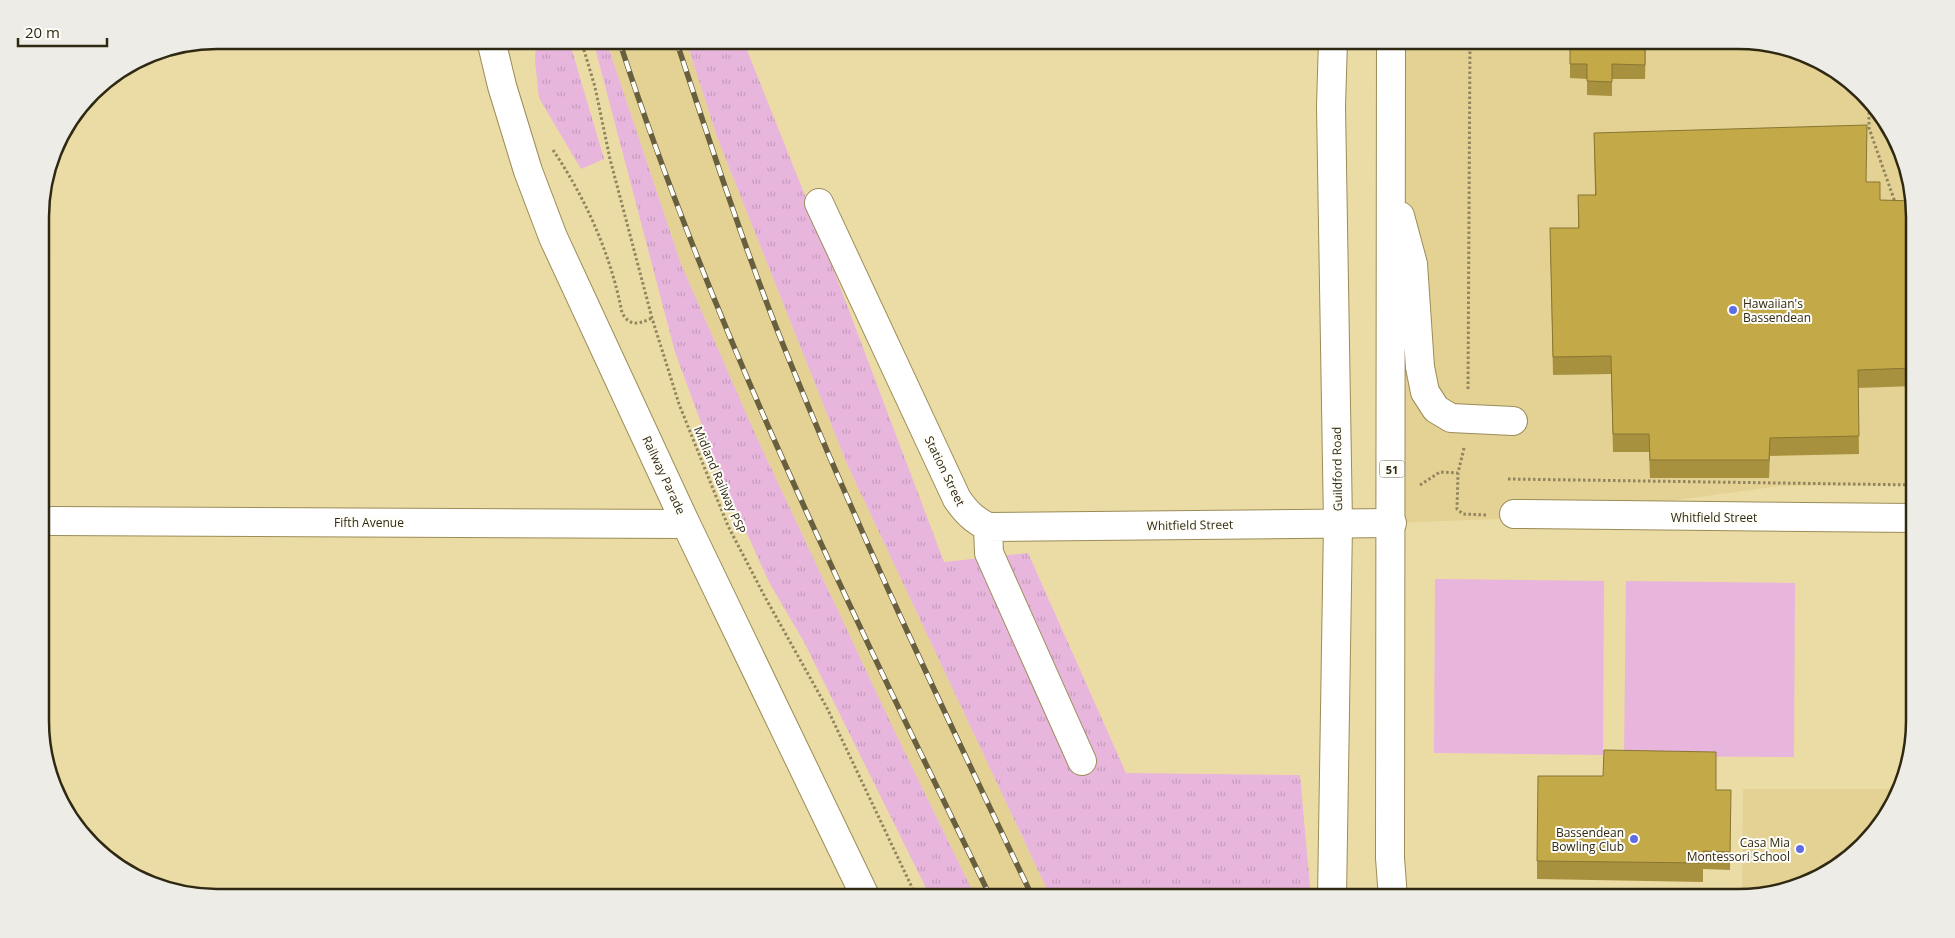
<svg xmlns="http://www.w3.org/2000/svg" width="1955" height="938" font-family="'Open Sans',sans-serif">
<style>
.built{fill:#e3d293}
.grass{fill:url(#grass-tufts)}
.garden{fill:#e8b5dd}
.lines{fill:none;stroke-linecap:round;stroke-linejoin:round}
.minor-casing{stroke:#9b8c58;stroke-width:30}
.highway-casing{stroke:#9b8c58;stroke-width:30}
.path{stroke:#90855e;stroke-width:3;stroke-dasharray:2.5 2.5;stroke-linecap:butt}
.minor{stroke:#fff;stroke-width:28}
.highway{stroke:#fff;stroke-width:28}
.rail-casing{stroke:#685f3f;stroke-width:5.5}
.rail{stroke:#fefdf8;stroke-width:4;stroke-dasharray:11;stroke-linecap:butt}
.wall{fill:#a8913e}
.building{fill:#c3a948;stroke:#887632}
.poi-dot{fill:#5f6de5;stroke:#fefdf8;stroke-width:2}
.labels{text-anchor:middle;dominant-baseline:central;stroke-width:4;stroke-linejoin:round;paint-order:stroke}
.shield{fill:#fefdf8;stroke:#6d6958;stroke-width:1}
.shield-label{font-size:11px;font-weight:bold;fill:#2f2913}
.poi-label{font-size:12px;fill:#2f2913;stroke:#fefdf8;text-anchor:end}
.street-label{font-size:12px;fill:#2f2913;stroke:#fefdf8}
.rim{fill:none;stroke:#2f2913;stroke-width:2.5}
</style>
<defs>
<pattern id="grass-tufts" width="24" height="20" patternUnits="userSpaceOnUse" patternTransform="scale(1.25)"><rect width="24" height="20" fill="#e8b5dd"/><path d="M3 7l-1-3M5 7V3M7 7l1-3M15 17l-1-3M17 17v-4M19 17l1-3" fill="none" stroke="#c79cbd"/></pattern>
</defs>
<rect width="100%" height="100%" fill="#ebdca5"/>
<path class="built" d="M606,40H686L717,137L847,464L1051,898H976L894,730L756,436L681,264Z
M1391,40H1738L1806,54L1879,109L1914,194V485L1780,486L1552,517L1392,523Z
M1743,789H1900V792L1878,829L1837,868L1749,898H1742Z"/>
<path class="grass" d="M536,40H569L604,159L581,169L539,98L535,61Z
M593,40H606L681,264L756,436L894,730L976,898H931L804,642L769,582L719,472L675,352Z
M686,40H743L814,218L944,562L1028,553L1126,773L1300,775L1311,898H1051L847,464L717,137Z"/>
<path class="garden" d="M1435,579L1604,581L1603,755L1434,753Z
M1626,581L1795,583L1794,757L1624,756Z"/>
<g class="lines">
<defs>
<path id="minor" d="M491,40L502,86L528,171L553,237L686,524L866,898
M819,203L957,499C966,512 974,520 988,527L1392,523
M1514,514L1914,518
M52,521L686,524
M988,527L989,553L1082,761"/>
<path id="highway" d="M1391,40L1390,858L1393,898
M1400,216L1413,264L1420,367L1425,392L1436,409L1451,418L1513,421
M1332,898L1338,524L1331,106L1333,40"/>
</defs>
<use href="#minor" class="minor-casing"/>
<use href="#highway" class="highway-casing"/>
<path class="path" d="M581,40L595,87L610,159L652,318L679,404L711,484L728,526L765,597L827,708L917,898
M1869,102V128L1896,205
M553,150C586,199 611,255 622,313C630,327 639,324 652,318
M1468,389L1470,40
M1464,448L1458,473L1457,509L1463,514L1486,515
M1508,479L1914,485
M1420,485L1440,472L1458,473"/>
<use href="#minor" class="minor"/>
<use href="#highway" class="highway"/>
<defs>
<path id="rail" d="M619,40C715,337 855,618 991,898
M676,40C708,136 739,232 776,327C853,521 943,710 1033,898"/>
</defs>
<use href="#rail" class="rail-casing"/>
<use href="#rail" class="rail"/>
</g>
<path class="wall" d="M1570,40H1646L1645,79H1612V96L1587,95V79L1570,78Z
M1594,133L1867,182L1880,200L1914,201V386L1858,388L1859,454L1770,456L1769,478H1650L1649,452H1613L1611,374L1553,375L1550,228H1578V195H1595Z
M1716,790L1731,808L1730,870L1703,869V882L1537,879V861Z"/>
<path class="building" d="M1570,40H1645V65L1612,64V82L1587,81V64H1570Z
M1867,125L1866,182H1880V200L1914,201V368L1858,370L1859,436L1770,438L1769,460H1650L1649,434H1613L1611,356L1553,357L1550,228H1579L1578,195H1596L1594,133Z
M1604,750L1716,752V790H1731L1730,852L1703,851V863L1537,861L1538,776H1603Z"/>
<g class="poi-dot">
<circle cx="1733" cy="310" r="5"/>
<circle cx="1634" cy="839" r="5"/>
<circle cx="1800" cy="849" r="5"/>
</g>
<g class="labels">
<rect class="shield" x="1379.5" y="460.5" width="25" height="17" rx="4"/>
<g class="shield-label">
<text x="1392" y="469">51</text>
</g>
<g class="poi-label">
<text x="1743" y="303" text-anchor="start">Hawaiian's<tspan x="1743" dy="14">Bassendean</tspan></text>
<text x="1624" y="832">Bassendean<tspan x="1624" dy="14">Bowling Club</tspan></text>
<text x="1790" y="842">Casa Mia<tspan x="1790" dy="14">Montessori School</tspan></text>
</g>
<g class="street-label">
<text transform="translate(1337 469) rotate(-91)">Guildford Road</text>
<text transform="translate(945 471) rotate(64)">Station Street</text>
<text transform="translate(664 475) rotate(65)">Railway Parade</text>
<text transform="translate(720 480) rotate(67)">Midland Railway PSP</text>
<text x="1714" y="517">Whitfield Street</text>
<text x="369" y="522">Fifth Avenue</text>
<text transform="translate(1190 525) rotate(-1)">Whitfield Street</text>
</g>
</g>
<path d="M0 0H1955V938H0ZM217 49H1738A168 168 0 0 1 1906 217V721A168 168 0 0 1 1738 889H217A168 168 0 0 1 49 721V217A168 168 0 0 1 217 49Z" fill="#edece6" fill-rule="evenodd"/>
<path class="rim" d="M217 49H1738A168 168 0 0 1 1906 217V721A168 168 0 0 1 1738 889H217A168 168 0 0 1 49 721V217A168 168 0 0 1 217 49Z"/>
<path d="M18 38v8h89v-8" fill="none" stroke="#2f2913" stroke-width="2.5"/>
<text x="25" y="38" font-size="15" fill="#2f2913" stroke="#fefdf8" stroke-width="4" paint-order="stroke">20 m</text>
</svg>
